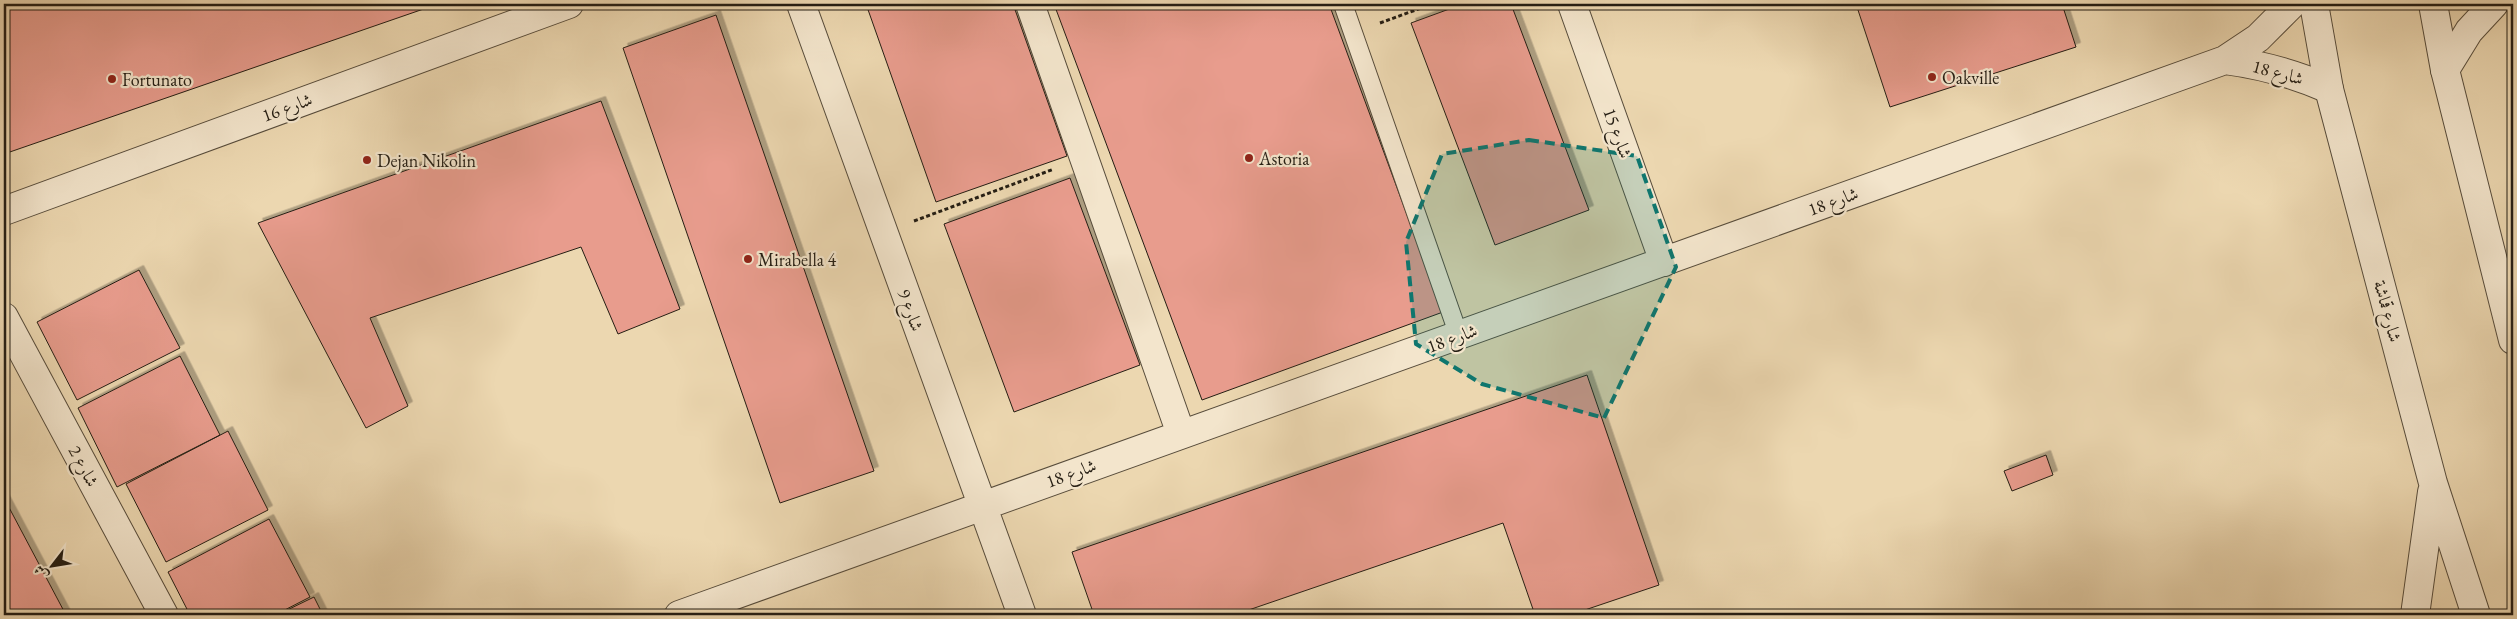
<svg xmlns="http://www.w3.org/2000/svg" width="2517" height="619" font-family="'EB Garamond',Amiri,serif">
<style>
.building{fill:#e89c8d;stroke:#251e14;filter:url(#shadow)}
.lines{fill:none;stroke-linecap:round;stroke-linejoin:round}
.service-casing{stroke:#574c3b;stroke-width:20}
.minor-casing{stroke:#574c3b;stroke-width:30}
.tertiary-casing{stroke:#574c3b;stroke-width:30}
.path{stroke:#251e14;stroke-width:3;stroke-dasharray:4 2.5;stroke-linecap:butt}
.service{stroke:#f3e5cc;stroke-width:18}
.minor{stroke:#f3e5cc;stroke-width:28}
.tertiary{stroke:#f3e5cc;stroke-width:28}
.marked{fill:#0f766e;fill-opacity:0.2;stroke:#0f766e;stroke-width:4;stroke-dasharray:10 6;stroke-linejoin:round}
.poi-dot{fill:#8f2418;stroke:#f3e5cc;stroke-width:2}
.labels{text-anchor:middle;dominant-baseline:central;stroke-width:4.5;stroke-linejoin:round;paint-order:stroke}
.street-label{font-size:18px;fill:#251e14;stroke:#f3e5cc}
.poi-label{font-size:18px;fill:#251e14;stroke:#f3e5cc;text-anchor:start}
</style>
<defs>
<filter id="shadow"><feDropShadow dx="4.5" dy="-4.5" stdDeviation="0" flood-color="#0004"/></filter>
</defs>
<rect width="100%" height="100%" fill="#ecd7b0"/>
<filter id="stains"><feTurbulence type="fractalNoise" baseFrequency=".004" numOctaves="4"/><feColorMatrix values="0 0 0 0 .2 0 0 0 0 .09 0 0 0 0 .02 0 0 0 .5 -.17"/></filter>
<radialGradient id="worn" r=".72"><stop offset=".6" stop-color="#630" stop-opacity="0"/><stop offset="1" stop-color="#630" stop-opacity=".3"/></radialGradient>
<path class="building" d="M4,4H438L4,154Z
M866,4H1013L1067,156L936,202Z
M1054,4H1329L1443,312L1202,400Z
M1463,4H1511L1589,210L1495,245L1411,23Z
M1856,4H2062L2076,47L1890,107Z
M716,15L874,471L780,503L623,48Z
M601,101L680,309L618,334L581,247L370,318L408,406L366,428L258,223Z
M1070,178L1140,365L1014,412L944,224Z
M139,270L180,348L77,400L37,322Z
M180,356L220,435L117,487L78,408Z
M1587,375L1659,585L1570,615H1535L1503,523L1234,615H1094L1072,552Z
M228,431L268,510L166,562L126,484Z
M2046,455L2053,475L2012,491L2004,471Z
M4,498L66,615H4Z
M269,519L310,597L275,615H190L168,572Z
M314,597L323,615H277Z"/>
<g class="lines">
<defs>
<path id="service" d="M1343,4L1459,336"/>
<path id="minor" d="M801,4L1022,615
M1030,4L1181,434
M1572,4L1664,262
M2225,60C2263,65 2295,74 2329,89
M2445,70L2469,31L2494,4
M4,211L569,4
M4,317L164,615
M679,615L2225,60L2258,38L2292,4"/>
<path id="tertiary" d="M2314,4L2329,89L2433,483L2476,615
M2433,4L2445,70L2513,340
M2415,615L2432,492"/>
</defs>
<use href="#service" class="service-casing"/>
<use href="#minor" class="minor-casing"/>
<use href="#tertiary" class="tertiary-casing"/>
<path class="path" d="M1380,23L1432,4
M914,221L1054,169"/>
<use href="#service" class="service"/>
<use href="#minor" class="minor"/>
<use href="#tertiary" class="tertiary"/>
</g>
<path class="marked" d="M1529,140L1637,156L1676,267L1604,418L1482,384L1416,344L1406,242L1442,154Z"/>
<g class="poi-dot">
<circle cx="1932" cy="77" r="5"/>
<circle cx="112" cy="79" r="5"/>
<circle cx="1249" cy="158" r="5"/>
<circle cx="367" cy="160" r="5"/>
<circle cx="748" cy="259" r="5"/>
</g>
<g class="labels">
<g class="street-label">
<text transform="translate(2278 72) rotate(15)">شارع 18</text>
<text transform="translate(287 107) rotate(-20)">شارع 16</text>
<text transform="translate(1618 133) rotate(70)">شارع 15</text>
<text transform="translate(1833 201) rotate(-20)">شارع 18</text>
<text transform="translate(911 310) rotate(70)">شارع 9</text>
<text transform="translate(2388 311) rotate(75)">شارع قماشة</text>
<text transform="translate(1452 338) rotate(-20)">شارع 18</text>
<text transform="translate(84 466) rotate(62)">شارع 2</text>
<text transform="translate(1071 473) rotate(-20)">شارع 18</text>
</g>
<g class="poi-label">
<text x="1942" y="77">Oakville</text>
<text x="122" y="79">Fortunato</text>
<text x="1259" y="158">Astoria</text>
<text x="377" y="160">Dejan Nikolin</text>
<text x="758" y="259">Mirabella 4</text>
</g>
</g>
<rect width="2517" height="619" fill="none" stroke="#ecd7b0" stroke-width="20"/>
<rect x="5" y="5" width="2507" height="609" fill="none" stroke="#251e14" stroke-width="2.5"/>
<rect x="10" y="10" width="2497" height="599" fill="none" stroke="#251e14"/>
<g transform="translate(52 566) rotate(239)" stroke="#f3e5cc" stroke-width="4" paint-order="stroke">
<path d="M0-4L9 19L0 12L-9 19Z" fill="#251e14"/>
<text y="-8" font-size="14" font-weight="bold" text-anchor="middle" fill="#251e14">ش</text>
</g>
<rect width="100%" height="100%" filter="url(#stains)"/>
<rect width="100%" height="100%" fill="url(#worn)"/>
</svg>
